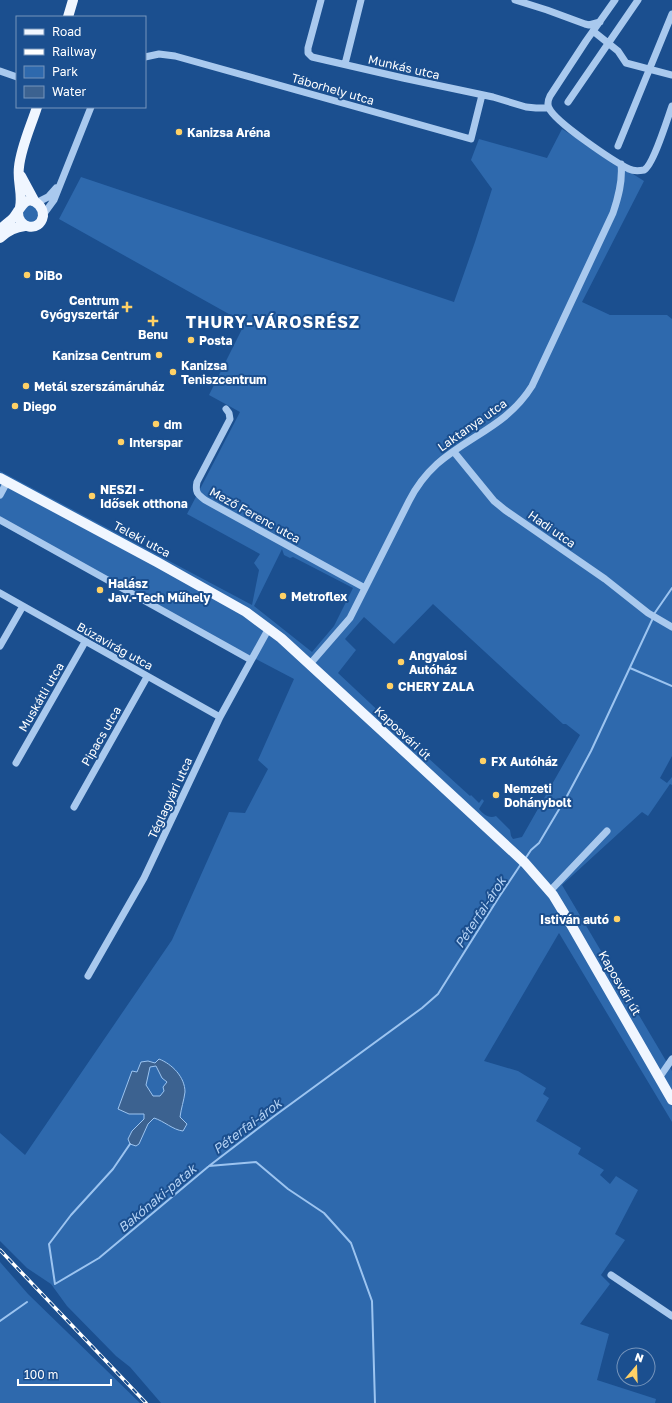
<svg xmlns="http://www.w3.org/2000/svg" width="672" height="1403" font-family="'Golos Text',sans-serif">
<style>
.green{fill:#2e69ad;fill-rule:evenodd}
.water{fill:#3c6290;stroke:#9cc4f0;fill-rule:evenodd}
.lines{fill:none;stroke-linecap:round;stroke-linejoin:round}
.stream{stroke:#9cc4f0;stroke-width:2}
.minor{stroke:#a9c9ee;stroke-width:7}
.major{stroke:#f0f6ff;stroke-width:10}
.rail-casing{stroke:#fff;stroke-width:3.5}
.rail{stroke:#1b4f8f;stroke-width:2;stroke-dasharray:6;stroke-linecap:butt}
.poi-dot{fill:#ffd166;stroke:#1b4f8f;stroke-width:1.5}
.labels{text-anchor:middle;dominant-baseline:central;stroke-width:4;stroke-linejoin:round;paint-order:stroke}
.street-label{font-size:12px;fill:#fff;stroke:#1b4f8f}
.poi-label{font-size:12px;font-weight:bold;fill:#fff;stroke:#1b4f8f;text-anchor:start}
.water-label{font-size:13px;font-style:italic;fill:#b5d3f5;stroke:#1b4f8f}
.district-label{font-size:16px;font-weight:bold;letter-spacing:1px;fill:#fff;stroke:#1b4f8f}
</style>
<rect width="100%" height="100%" fill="#1b4f8f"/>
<path class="green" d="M562,129L644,181L582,302L610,315H667L672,319V756L660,778L667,783L672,777V785L670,784L648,816L642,812L562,885L672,1071V1122L559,933L484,1061L518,1071L546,1088L543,1094L549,1098L536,1121L581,1148L578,1154L604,1170L600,1175L610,1184L616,1176L638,1190L615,1234L625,1240L601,1275L610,1284L580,1324L609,1334L597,1380L656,1399L655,1403H161L130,1367L116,1356L67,1306L51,1284L27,1268L0,1241V1133L25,1155L172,940L229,812L245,813L268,769L258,760L294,679L0,524V471L252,605L259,570L254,563L260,554L187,514L240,412L209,395L245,323L59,219L81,177L454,302L475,242L492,189L471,160L479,139L547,158ZM282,549L284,555L290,558L293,557L353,588L334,626L312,652L254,606ZM433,604L563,724H566L580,735L522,837L513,839L511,836L510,830L496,816C489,819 483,814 479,809L484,801L482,799L479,803L471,795L470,796L394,727L398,722L387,719L338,673L356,650L345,639L364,617L394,644Z
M23 214a8 8 0 1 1 16 0a8 8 0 1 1-16 0Z
M0,1262L28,1294L140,1403H0Z"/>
<path class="water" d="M159,1059C172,1064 185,1077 185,1092C184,1100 181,1109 180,1117L187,1124L183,1131C173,1130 164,1121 154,1118L148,1124L139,1144L136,1146L130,1144L128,1139L132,1131L144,1119V1114H129L118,1109L132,1071L137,1072L141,1062L148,1061L155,1063ZM156,1066L162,1078L167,1082L163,1087L164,1091L160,1096H153L146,1085L150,1067Z"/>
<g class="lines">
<path class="stream" d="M654,614L672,588
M630,668L672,686
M525,859L531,850L539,843L567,796L591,751L653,618
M130,1144L113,1169L71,1215L49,1244L55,1284L99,1258L209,1166L256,1162L288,1189L324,1213L351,1243L372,1301L375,1403
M209,1166L273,1117L422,1008L438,994L499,897L521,864
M0,1321L27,1302"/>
<path class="minor" d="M321,0L308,48V53L312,57L403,78L493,97L526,107L536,108H549
M515,0L547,10L585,24L589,25L600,22
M615,0L586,41L550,96C548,100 547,104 549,108C555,122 613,161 629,169C633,171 639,171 644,170C653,166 668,117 672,106
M593,31L618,51L626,63L672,75
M145,57L159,54L175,56L471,139L482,95
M345,64L361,0
M0,71L17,77
M568,102L638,0
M618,146L672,14
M36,203L48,197L56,188
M43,215L54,200L91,107
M226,409L229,413L230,419L197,482C195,492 197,494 205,500L365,588
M454,452L494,501L505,510L605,579L648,613L672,627
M0,495L7,482
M0,520L251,660
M0,593L220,717
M0,646L23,606
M310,664L350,618L409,501C416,487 425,475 437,464C470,435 507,426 532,386L613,213C618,198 623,181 621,164
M16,763L85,642
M74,807L147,677
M550,891L607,831
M88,976L144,878L220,717L269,628
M659,1078L672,1059
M611,1275L672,1316"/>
<path class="major" d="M68,17L73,0
M21,176L35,202
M20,207C23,194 17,181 19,167C21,147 31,126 37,107
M0,230C4,225 10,222 14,217C20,210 26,192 39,205C42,208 43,212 43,216C40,233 17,229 18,211
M0,238C7,231 15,227 25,226
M0,478L157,562L246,612L281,638L417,763L525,863L553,895L573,928L672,1100"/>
<defs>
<path id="rail" d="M0,1250L146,1403"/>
</defs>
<use href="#rail" class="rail-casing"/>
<use href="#rail" class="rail"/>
</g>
<g class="poi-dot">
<circle cx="179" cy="132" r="4"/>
<circle cx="27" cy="275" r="4"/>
<path d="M125 301h4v4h4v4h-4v4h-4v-4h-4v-4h4z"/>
<path d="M151 315h4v4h4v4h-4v4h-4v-4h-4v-4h4z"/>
<circle cx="191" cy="340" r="4"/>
<circle cx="159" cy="355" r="4"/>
<circle cx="173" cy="372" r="4"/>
<circle cx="26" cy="386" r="4"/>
<circle cx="15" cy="406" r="4"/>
<circle cx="156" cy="424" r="4"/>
<circle cx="121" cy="442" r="4"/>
<circle cx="92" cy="496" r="4"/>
<circle cx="100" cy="590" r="4"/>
<circle cx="283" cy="596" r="4"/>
<circle cx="401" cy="662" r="4"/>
<circle cx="390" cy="686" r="4"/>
<circle cx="483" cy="761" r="4"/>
<circle cx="496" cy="795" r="4"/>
<circle cx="617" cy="919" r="4"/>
</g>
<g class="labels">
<g class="street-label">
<text transform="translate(404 67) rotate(13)">Munkás utca</text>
<text transform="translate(333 89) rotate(16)">Táborhely utca</text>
<text transform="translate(472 425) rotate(-35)">Laktanya utca</text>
<text transform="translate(255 515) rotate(29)">Mező Ferenc utca</text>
<text transform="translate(552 529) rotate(35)">Hadi utca</text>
<text transform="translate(142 539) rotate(28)">Teleki utca</text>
<text transform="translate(115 646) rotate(29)">Búzavirág utca</text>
<text transform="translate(41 697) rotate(-60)">Muskátli utca</text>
<text transform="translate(403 733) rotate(43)">Kaposvári út</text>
<text transform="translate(101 736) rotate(-60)">Pipacs utca</text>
<text transform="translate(170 798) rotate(-65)">Téglagyári utca</text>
<text transform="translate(620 983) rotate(60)">Kaposvári út</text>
</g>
<g class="poi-label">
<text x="187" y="132">Kanizsa Aréna</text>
<text x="35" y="275">DiBo</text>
<text x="119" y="300" text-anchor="end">Centrum<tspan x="119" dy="14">Gyógyszertár</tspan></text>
<text x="153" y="334" text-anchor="middle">Benu</text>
<text x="199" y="340">Posta</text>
<text x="151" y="355" text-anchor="end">Kanizsa Centrum</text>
<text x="181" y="365">Kanizsa<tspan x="181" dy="14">Teniszcentrum</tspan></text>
<text x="34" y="386">Metál szerszámáruház</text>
<text x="23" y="406">Diego</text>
<text x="164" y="424">dm</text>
<text x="129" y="442">Interspar</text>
<text x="100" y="489">NESZI -<tspan x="100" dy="14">Idősek otthona</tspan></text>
<text x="108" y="583">Halász<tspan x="108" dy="14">Jav.-Tech Műhely</tspan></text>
<text x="291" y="596">Metroflex</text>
<text x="409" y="655">Angyalosi<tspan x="409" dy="14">Autóház</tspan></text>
<text x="398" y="686">CHERY ZALA</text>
<text x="491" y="761">FX Autóház</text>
<text x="504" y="788">Nemzeti<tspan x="504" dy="14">Dohánybolt</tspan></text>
<text x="609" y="919" text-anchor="end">Istiván autó</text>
</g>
<g class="water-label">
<text transform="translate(480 912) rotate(-57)">Péterfai-árok</text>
<text transform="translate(247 1126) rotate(-37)">Péterfai-árok</text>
<text transform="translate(157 1198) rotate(-40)">Bakónaki-patak</text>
</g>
<g class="district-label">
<text x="273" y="322">THURY-VÁROSRÉSZ</text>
</g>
</g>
<rect x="16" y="16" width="130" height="92" fill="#1b4f8f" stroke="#7695bc"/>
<rect x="24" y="29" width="20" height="6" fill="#f0f6ff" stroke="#7695bc"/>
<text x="52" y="36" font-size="12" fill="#ffffff">Road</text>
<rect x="24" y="49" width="20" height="6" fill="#ffffff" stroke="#7695bc"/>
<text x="52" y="56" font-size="12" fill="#ffffff">Railway</text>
<rect x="24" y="66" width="20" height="12" fill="#2e69ad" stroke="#7695bc"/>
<text x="52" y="76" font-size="12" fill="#ffffff">Park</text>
<rect x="24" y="86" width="20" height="12" fill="#3c6290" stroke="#7695bc"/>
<text x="52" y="96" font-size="12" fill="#ffffff">Water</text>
<g transform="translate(636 1367) rotate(19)"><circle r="19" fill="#1b4f8f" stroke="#7695bc"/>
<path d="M0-3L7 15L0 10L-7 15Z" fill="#ffd166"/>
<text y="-6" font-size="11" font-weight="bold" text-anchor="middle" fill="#ffffff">N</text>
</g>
<path d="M18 1379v6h93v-6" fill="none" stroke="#ffffff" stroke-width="2"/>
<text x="24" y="1379" font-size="12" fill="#ffffff" stroke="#1b4f8f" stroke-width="3" paint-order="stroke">100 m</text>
</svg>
